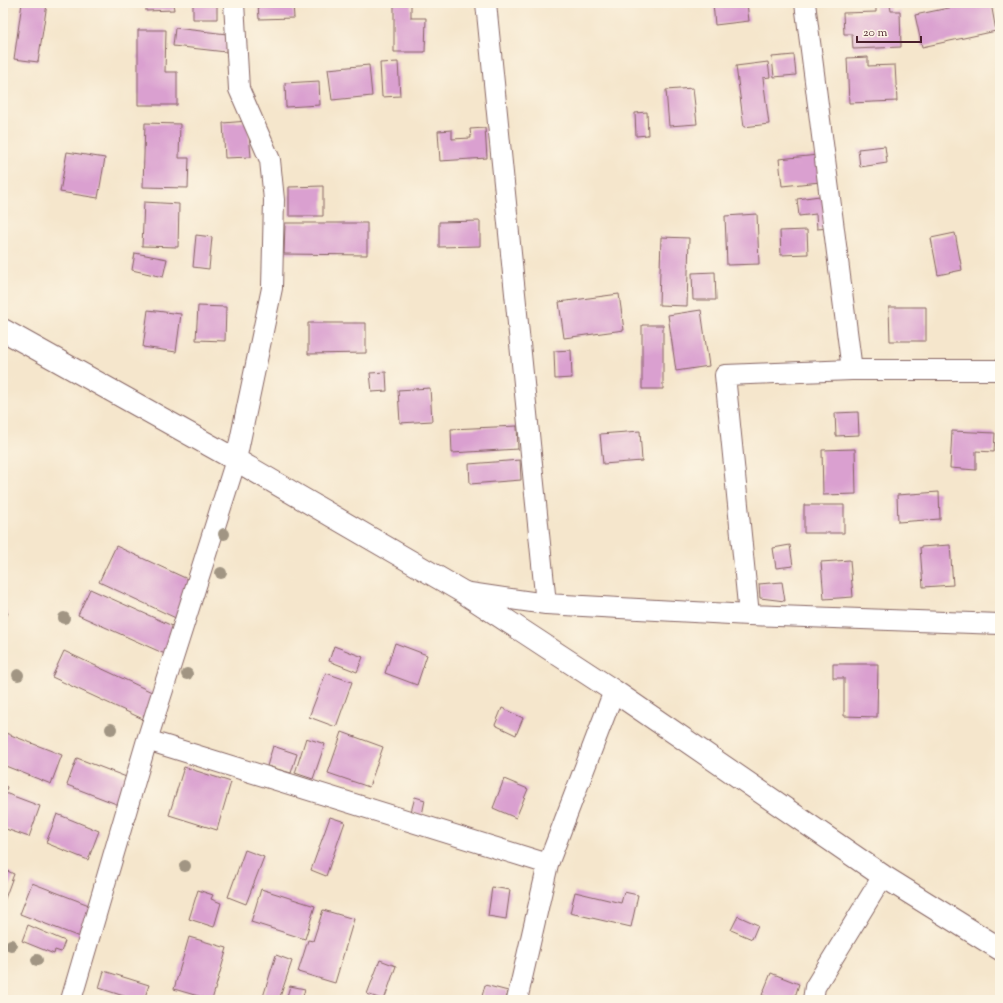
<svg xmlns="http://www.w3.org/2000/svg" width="1003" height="1003" font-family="'Sorts Mill Goudy',serif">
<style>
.building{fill:#daa0d0}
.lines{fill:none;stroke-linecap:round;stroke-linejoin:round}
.street-casing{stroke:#866563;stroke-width:22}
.secondary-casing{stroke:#866563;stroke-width:24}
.street{stroke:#fff;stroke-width:20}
.secondary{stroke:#fff;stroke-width:22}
.tree{fill:#a19583}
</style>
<rect width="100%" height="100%" fill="#fcf5e5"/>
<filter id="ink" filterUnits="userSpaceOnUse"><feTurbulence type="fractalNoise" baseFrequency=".025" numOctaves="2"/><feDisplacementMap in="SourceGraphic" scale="8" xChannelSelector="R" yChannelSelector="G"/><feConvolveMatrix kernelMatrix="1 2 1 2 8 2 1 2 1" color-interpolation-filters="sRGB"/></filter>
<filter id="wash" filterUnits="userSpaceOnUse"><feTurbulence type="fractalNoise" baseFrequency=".012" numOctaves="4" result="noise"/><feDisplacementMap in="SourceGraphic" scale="16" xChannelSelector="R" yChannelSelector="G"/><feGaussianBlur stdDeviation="0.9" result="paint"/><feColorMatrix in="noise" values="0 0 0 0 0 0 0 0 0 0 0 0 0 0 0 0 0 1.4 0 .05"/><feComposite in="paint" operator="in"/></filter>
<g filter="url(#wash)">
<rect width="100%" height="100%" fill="#f5e6cc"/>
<g id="blocks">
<path class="building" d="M3,3H8L6,10L3,9Z
M22,3L47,4L38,62L14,59Z
M146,3H173L174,10L146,11Z
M193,3H217V19H193Z
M258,3H293L294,18L259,19Z
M394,3L411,4V18H426L425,52H394Z
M713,3H747L749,21L715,25Z
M972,3H991L996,31L922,47L915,15Z
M890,5L891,11H900L901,47L853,49L852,34H844L843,13L876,12V6Z
M175,28L227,34L226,52L173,46Z
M138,30H166L165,72H177V105H138Z
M794,55L796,75L774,77L772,57Z
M868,57V66L895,65L897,101L849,103L847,58Z
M398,62L400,96L382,97L380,63Z
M768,62L770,77L763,78L769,124L744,127L736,66Z
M369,65L372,96L332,100L328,69Z
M319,81L320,105L286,107L285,83Z
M3,86L6,87L4,104H3Z
M693,88L697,124L669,126L666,90Z
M647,112L648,135L636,136L635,113Z
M248,121L251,157L225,158L223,123Z
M145,123L180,124L179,158H189L188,188L143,187Z
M485,128L487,158L440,161L438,131L452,130V139L471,138L470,129Z
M885,146L887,163L860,167L858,149Z
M67,152L105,158L98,198L60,192Z
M818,155L820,182L782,186L779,159Z
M323,186V216H289V187Z
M827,195L831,228L817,229L816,214L799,216L797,199Z
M144,202L179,204L178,247L142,246Z
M757,214L759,264L727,265L725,216Z
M480,221V246L439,247V222Z
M285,223H367V255L284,254Z
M807,230L808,254L781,255L780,231Z
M955,233L962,270L938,275L931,238Z
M196,235L212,237L209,269L193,267Z
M661,237L689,238L687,306L659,305Z
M135,253L167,259L163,277L132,270Z
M715,272L716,300H693L692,273Z
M619,294L624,330L564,338L559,302Z
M198,306L226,307L225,341L196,340Z
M889,307H926V341H890Z
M148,310L181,314L176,352L143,347Z
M701,310L709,366L676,371L668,315Z
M308,323H366V353L308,354Z
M642,325H663V389H642Z
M571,350L572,378L555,379L554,351Z
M386,372L387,391L372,392L370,373Z
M430,388L432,421L400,423L398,390Z
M858,412L859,435L836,436L835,413Z
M517,426L518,449L452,453L451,429Z
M640,431L642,461L603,464L600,434Z
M952,431L995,433L994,452L976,451V470L950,468Z
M855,449L856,494L823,495L822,450Z
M520,460L521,480L470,484L469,464Z
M939,492L940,519L898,522L897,495Z
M804,505H844V533H804Z
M790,545L793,566L776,568L773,548Z
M950,545L953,585L923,587L920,547Z
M116,546L196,583L180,620L99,582Z
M850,560L853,597L824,599L821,562Z
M782,582L785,601L760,598L759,584Z
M90,589L177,628L165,654L78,615Z
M3,610L8,613L3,623Z
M395,643L427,655L417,685L385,673Z
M334,646L363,657L357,672L329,661Z
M64,651L156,694L145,720L52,677Z
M833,664H878L877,717L844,716V678H833Z
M326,673L352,682L336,727L309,717Z
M502,708L523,718L516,735L495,725Z
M3,732L62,755L51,784L3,765Z
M342,732L383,747L369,787L328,773Z
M306,738L325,744L313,779L295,773Z
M273,746L297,754L291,773L267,766Z
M77,758L129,778L119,805L67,785Z
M184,767L231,782L217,830L169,815Z
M504,779L528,789L516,818L493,808Z
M3,785L7,787L5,793L40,806L29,837L3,828Z
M415,797L425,800L422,815L411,812Z
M57,814L99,831L88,860L46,843Z
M330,817L345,822L326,876L311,870Z
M245,850L264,857L246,904L228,897Z
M3,869L14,874L3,904Z
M32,883L94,907L82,938L20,914Z
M492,887L510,890L506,919L488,916Z
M261,889L315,906L305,939L251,922Z
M198,890L213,895L211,899L221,903L214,927L189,919Z
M575,892L621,903L624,892L638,895L631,927L570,913Z
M323,910L354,919L335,983L298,972L308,940L313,941Z
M738,916L758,925L752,939L731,930Z
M28,925L65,941L61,952L55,950L54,954L22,941Z
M189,937L227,948L212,1000L174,989Z
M276,955L292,961L279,1000H262Z
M380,960L396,966L384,1000L367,994Z
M104,971L149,985L144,1000H136L99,988Z
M771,973L799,984L794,1000H776L762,995Z
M485,985L508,991L506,1000H481Z
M290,986L305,989L302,1000H286Z"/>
</g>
</g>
<g filter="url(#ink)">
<use href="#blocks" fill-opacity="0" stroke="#866563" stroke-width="1"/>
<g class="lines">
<defs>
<path id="street" d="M486,3L546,604
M805,3L852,370
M463,592L546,604L749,615L1000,624
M749,615L725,375L852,370H1000
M147,740L548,864
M71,1000L147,740L236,460L272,288L274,200L270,160L239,89L234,3
M517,1000L548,864L614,691
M813,1000L815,987L883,876"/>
<path id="secondary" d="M3,330L236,460L463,592L614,691L883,876L1000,949"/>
</defs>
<use href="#street" class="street-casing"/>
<use href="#secondary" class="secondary-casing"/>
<use href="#street" class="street"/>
<use href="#secondary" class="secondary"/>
</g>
<g class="tree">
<circle cx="224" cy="534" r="6"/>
<circle cx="221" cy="573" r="6"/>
<circle cx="64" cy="618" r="6"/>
<circle cx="187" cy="674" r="6"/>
<circle cx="18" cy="675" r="6"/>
<circle cx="111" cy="729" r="6"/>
<circle cx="185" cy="866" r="6"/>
<circle cx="11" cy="945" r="6"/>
<circle cx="37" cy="960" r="6"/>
</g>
</g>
<rect width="1003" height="1003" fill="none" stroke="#fcf5e5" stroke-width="16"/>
<path d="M857 36v6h64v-6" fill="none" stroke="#4a1f2b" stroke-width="2"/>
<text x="863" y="36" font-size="12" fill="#4a1f2b" stroke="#fcf5e5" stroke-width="3" paint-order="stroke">20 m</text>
</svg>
